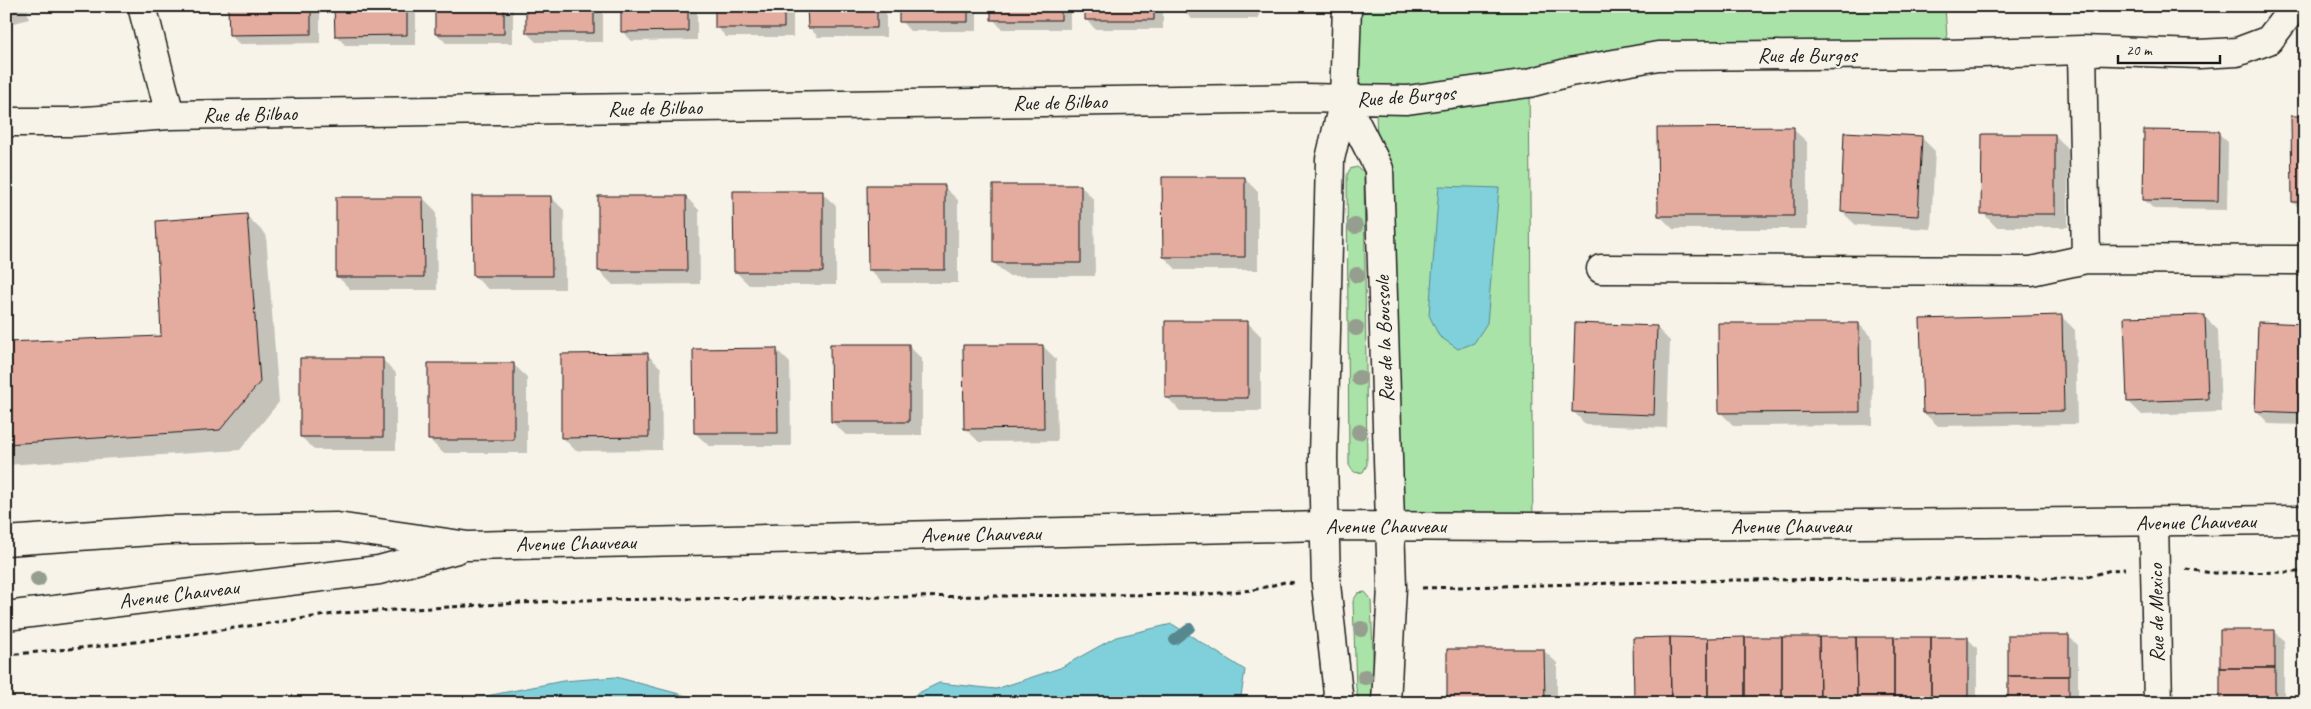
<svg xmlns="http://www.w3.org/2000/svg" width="2311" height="709" font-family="Caveat,sans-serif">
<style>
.green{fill:#a9e3a8;stroke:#628062}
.water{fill:#80d0db;stroke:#58888f}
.shadow{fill:#0003}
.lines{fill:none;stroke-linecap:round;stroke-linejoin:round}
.stream{stroke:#58888f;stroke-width:10}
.building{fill:#e4ab9f;stroke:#1c1c1c}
.minor-casing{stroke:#1c1c1c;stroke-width:31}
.major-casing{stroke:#1c1c1c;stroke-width:31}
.path{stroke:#1c1c1c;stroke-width:3;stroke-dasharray:5 4;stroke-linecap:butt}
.minor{stroke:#f7f3e8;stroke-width:28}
.major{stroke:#f7f3e8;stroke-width:28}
.tree{fill:#969e8f}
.labels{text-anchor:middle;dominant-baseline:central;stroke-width:4;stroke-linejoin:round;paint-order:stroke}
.street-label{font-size:21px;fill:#1c1c1c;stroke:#f7f3e8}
</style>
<rect width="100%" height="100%" fill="#f7f3e8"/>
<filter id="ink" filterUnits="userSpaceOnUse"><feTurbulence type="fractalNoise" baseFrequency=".02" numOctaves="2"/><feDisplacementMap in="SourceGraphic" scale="10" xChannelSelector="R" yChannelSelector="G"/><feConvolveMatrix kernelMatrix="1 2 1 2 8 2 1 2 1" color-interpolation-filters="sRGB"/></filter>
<g filter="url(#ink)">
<path class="green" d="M1347,6H1945L1948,54L1658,56L1529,83L1533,527L1391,525L1375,85L1354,97Z
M1357,167L1364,172L1367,465L1363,472C1355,474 1353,472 1349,465L1347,175L1350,169Z
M1365,592L1371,599L1374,681L1370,703H1359L1356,688L1353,601L1358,593Z"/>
<path class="water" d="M1439,186L1499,188L1487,323L1474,343L1458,349L1439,336L1429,315Z
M1172,624L1245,670L1240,703H898L939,683L996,689L1060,668L1116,637Z
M616,677L683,695L727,703H464L466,700L563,681Z"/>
<path class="shadow" d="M6,6H43L27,11L29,19L7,25Z
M230,6H320V43L239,44L230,34Z
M336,6H416V45H345L336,35Z
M436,6H513V43H446L436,33Z
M527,6H603V42H536L527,33Z
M622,6H697V40L632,41L622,31Z
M716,6H793V37H726L717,27Z
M809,6H886V37H818L809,27Z
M901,6H977V31H910L901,21Z
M993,6H1070V29H1002L993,19Z
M1086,6H1163V29H1095L1086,19Z
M1182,6H1259V19H1192L1182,10Z
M2305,117V214L2293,202Z
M1793,129L1807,142V229H1673L1659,215Z
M2218,133L2228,142L2227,210L2154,209L2144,200Z
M2055,135L2068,149V227H1996L1983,213Z
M1921,137L1935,151L1931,229L1856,225L1842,212Z
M1244,178L1258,192V270H1177L1164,257Z
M1081,186L1094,200L1095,276H1008L994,263Z
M944,187L958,200V283H882L869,269Z
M822,193L836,206V285H749L735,271Z
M551,197L564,210L565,289H488L474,276Z
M686,197L699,210L700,284L613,285L599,271Z
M423,198L436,211L437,290H351L337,276Z
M246,215L266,235L279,402L240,450L6,465V343L162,337Z
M2061,316L2075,330L2077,424L1938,426L1924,413Z
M2204,316L2218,330L2221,412L2142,415L2128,401Z
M1247,322L1261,336V411H1180L1167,397Z
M1859,324L1872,338L1873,425L1734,426L1720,412Z
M2305,325V425L2269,424L2256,410Z
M1656,327L1670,341L1667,428L1586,425L1573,411Z
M908,345L922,359V435H846L832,422Z
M1043,346L1056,359L1057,441L979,442L965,428Z
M777,350L790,363L791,446H709L695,433Z
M648,355L661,368L662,450L576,451L562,437Z
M382,359L396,373V450H315L301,437Z
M513,364L527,377V453H443L430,440Z
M2274,631L2284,640V703H2221Z
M2068,636L2078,645V703H2009Z
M1967,638L1977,648V703L1635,701Z
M1543,650L1557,663V703H1448Z"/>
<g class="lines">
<path class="stream" d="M1174,640L1190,628"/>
</g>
<path class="building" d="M228,6H311V34L229,35Z
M334,6H407V35L335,36Z
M435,6H504V34H435Z
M526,6H594V33H526Z
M621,6H688V31L621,32Z
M715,6H784V28H715Z
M807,6H877V28H808Z
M899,6H968V22H899Z
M991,6H1061V20H991Z
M1085,6H1154V20H1085Z
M1181,6H1250V10H1181Z
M2291,116H2305V202H2292Z
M1794,127V216H1658L1657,128Z
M2144,130L2219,131L2218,201L2143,200Z
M1844,132L1922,136L1918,216L1841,212Z
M1982,134H2055V214H1981Z
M1162,177H1245V257H1163Z
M867,185H945V270H868Z
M993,185H1081V263H993Z
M733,191H823V272H734Z
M472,196H551L552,276H473Z
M598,196H686L687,271H598Z
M336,197H423L424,277H336Z
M247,214L260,382L220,430L6,444V342L161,336L156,221Z
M2062,315L2064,411L1923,413L1920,319Z
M2205,315L2208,399L2127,402L2124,317Z
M1165,321H1248V398H1165Z
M2258,322L2305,324V413L2255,411Z
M1575,323L1657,326L1654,415L1572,412Z
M1718,323H1859L1860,412L1719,413Z
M830,344H909V422H831Z
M963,345H1043L1044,428L964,429Z
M777,348L778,433H694L693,349Z
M648,353L649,437L561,438V354Z
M300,358H383V437H300Z
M428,363H514V440H428Z
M2220,630H2275V668H2220Z
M2008,635H2069V676H2008Z
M1670,637L1671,702H1634L1633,638Z
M1670,637L1708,638V702H1671Z
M1745,637V701L1708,702V638Z
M1745,637H1782V702L1745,701Z
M1782,637H1819L1820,701L1782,702Z
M1819,637H1856L1857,701H1820Z
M1856,637H1894V701H1857Z
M1894,637H1931V701H1894Z
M1931,637H1968V701H1931Z
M1447,649H1544L1545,703H1447Z
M2220,668H2275V703H2220Z
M2008,676H2069V703H2008Z"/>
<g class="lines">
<defs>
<path id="minor" d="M142,6L170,115
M1344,100L1379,169L1392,587L1386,703
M6,122H72L170,115L1304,98L1407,100L1529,83L1570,72L1658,56L1948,54L2082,50L2199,54L2237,52L2269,40L2295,6
M2086,259L2305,260
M1601,269L2031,271L2086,259L2082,50
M2154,523L2158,703
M1339,703L1326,584L1323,458L1330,159L1344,100L1347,6"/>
<path id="major" d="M6,541L166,530L337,527L468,546L1323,526L1533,527L2305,520
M6,616L379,570L457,549"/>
</defs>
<use href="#minor" class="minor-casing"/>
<use href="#major" class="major-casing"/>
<path class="path" d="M2186,569L2212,573L2305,572
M1422,588L1737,580L2084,578L2111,570L2125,569
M6,655L121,644L342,613L576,600L1208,594L1253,590L1285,582L1296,583"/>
<use href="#minor" class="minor"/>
<use href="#major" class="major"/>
</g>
<g class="tree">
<circle cx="1355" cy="226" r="8"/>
<circle cx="1357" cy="275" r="8"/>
<circle cx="1356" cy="328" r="8"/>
<circle cx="1359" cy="378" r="8"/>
<circle cx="1359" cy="432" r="8"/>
<circle cx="38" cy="579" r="8"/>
<circle cx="1361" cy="629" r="8"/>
<circle cx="1365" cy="677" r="8"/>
</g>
</g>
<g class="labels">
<g class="street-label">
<text x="1807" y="55">Rue de Burgos</text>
<text transform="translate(1406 96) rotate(-4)">Rue de Burgos</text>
<text transform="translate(1060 102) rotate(-1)">Rue de Bilbao</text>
<text transform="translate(655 108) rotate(-1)">Rue de Bilbao</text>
<text transform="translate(250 114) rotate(-1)">Rue de Bilbao</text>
<text transform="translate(1384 339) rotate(-92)">Rue de la Boussole</text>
<text transform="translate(2196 522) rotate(-1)">Avenue Chauveau</text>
<text x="1386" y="526">Avenue Chauveau</text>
<text x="1791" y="526">Avenue Chauveau</text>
<text transform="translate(981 534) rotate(-1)">Avenue Chauveau</text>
<text transform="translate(576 543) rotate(-1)">Avenue Chauveau</text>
<text transform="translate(179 594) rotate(-7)">Avenue Chauveau</text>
<text transform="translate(2156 613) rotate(-91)">Rue de Mexico</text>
</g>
</g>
<rect width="2311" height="709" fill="none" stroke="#f7f3e8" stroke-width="25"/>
<rect x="12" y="12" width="2286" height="684" fill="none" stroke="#1c1c1c" stroke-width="2" filter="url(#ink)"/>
<path d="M2118 55v8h102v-8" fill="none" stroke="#1c1c1c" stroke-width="2.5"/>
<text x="2126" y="55" font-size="15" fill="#1c1c1c" stroke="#f7f3e8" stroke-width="4" paint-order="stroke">20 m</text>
</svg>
